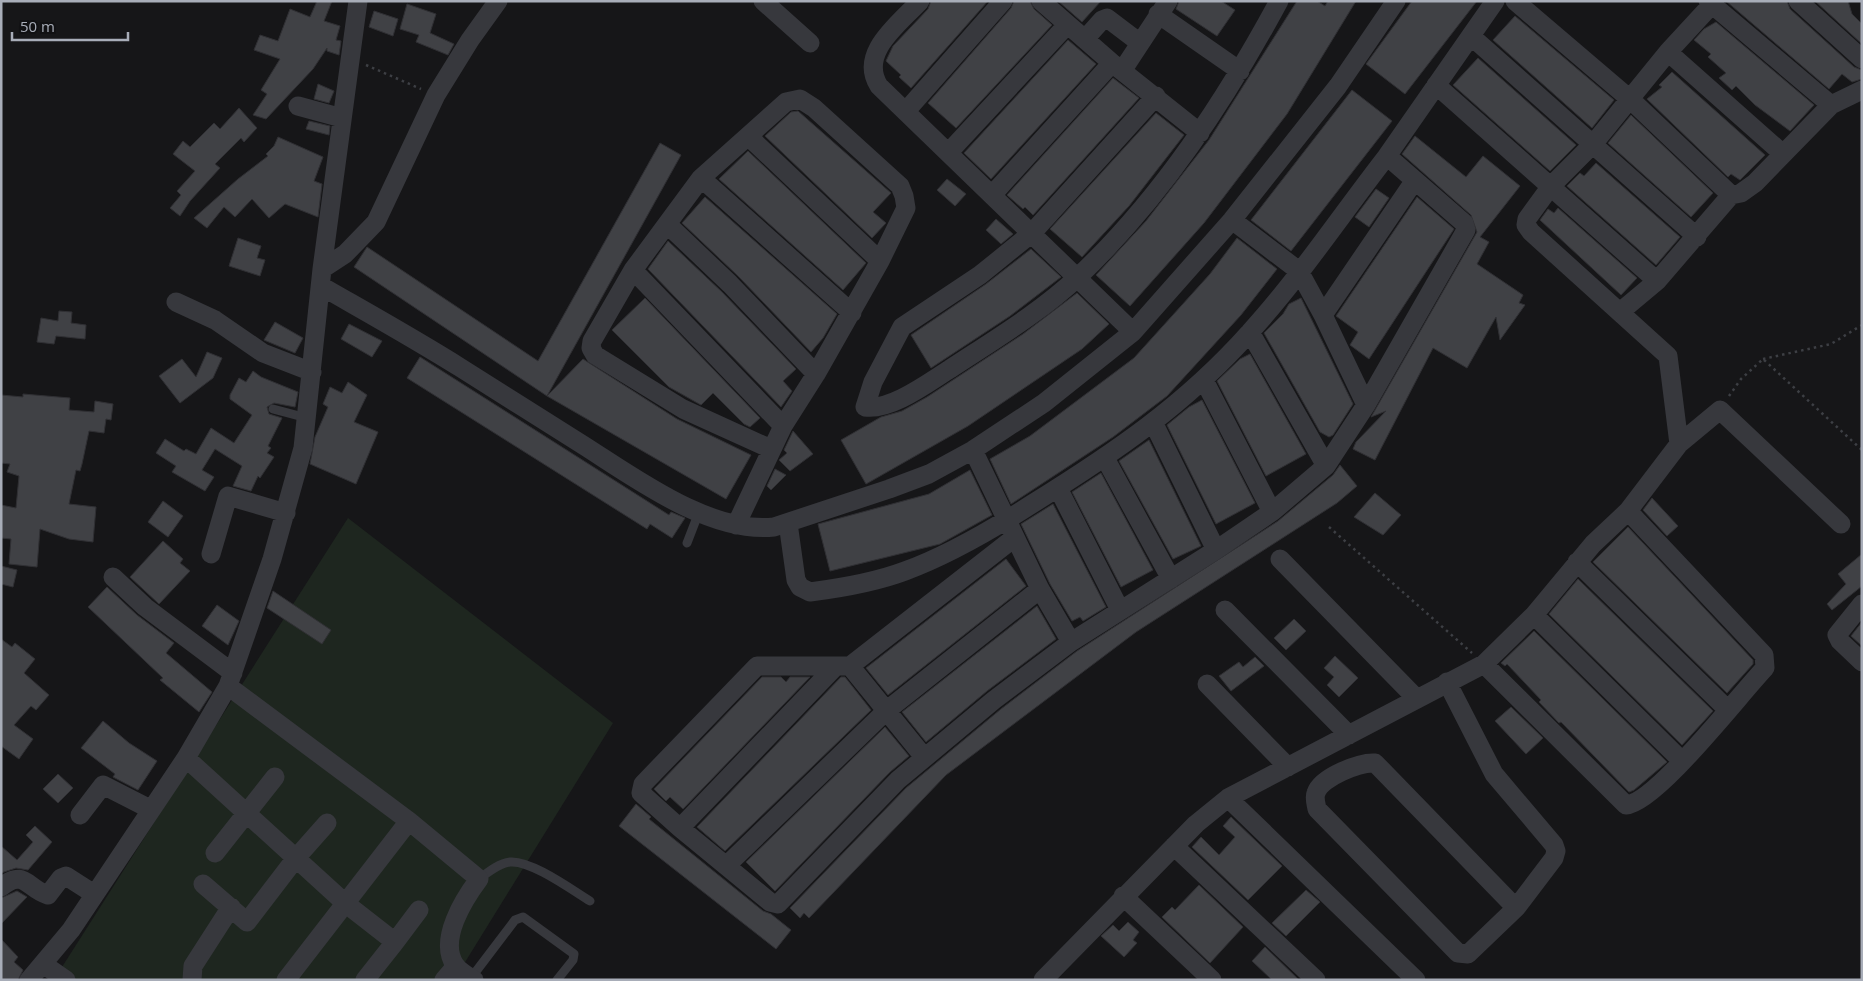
<svg xmlns="http://www.w3.org/2000/svg" width="1863" height="981" font-family="'Open Sans',sans-serif">
<style>
.green{fill:#1e261f}
.building{fill:#404145;stroke:#303034}
.lines{fill:none;stroke-linecap:round;stroke-linejoin:round}
.path{stroke:#3d3f44;stroke-width:2.5;stroke-dasharray:2.5 4;stroke-linecap:butt}
.service{stroke:#37383d;stroke-width:9}
.minor{stroke:#37383d;stroke-width:19}
</style>
<rect width="100%" height="100%" fill="#161618"/>
<path class="green" d="M348,518L613,723L454,980H58L55,978Z"/>
<path class="building" d="M317,1H332L324,21L340,26L336,40L341,41L339,55L327,51V48L313,69L266,119L253,115L267,94L261,90L280,59L254,50L260,35L278,41L290,9L310,17Z
M931,1H988L911,88L899,77L901,75L886,61L893,46L928,9Z
M1014,1H1030L1034,9L1052,25L956,128L928,103L1011,8Z
M1058,1H1101L1082,22Z
M1179,1H1221L1235,10L1217,36L1176,9Z
M1297,1H1317L1325,6L1328,1H1356L1287,114L1204,223L1130,306L1096,275L1146,221L1209,140Z
M1412,1H1477L1405,94L1366,64Z
M1726,1H1787L1790,9L1854,67L1862,70V79L1852,82L1842,74L1829,89Z
M1815,1H1848L1852,14L1862,24V44Z
M407,4L436,14L430,33L454,44L448,55L416,42L419,35L400,29Z
M374,11L398,19L393,36L369,27Z
M1515,16L1614,100L1592,128L1493,40Z
M1716,22L1814,105L1790,131L1755,105L1736,86L1732,90L1719,78L1726,73L1708,57L1711,54L1694,40L1704,29Z
M1068,40L1096,64L991,179L964,153Z
M1478,58L1576,145L1550,171L1453,85Z
M1672,72L1765,155L1740,180L1731,174L1728,177L1647,99L1662,87L1659,85Z
M1113,78L1139,98L1033,215L1025,207L1023,209L1007,195Z
M318,84L334,91L329,103L314,99Z
M1352,90L1392,121L1291,251L1251,220Z
M239,108L257,128L244,142L241,138L215,164L220,168L190,201L180,216L170,208L181,195L177,191L195,171L173,154L183,141L190,147L214,123L220,129Z
M798,111L891,193L873,212L886,223L872,238L765,136L791,112Z
M1156,113L1184,135L1129,206L1082,257L1050,229Z
M1631,115L1713,193L1691,217L1608,143Z
M309,121L330,126L329,135L306,129Z
M1415,136L1466,177L1483,156L1520,186L1480,237L1489,242L1477,264L1523,295L1519,303L1525,305L1500,340L1496,317L1467,368L1433,348L1375,460L1353,449L1356,442L1386,411L1371,417L1477,232L1471,215L1402,154Z
M278,137L323,157L314,181L322,184L318,217L285,204L269,218L252,199L235,217L224,207L207,228L194,218L238,179L268,156L266,154L274,146Z
M660,143L681,155L547,396L354,267L367,247L538,361Z
M748,151L866,263L843,290L719,179Z
M1596,163L1680,237L1656,265L1567,186L1580,173L1584,176Z
M947,179L966,194L955,206L937,190Z
M1376,189L1389,198L1369,227L1355,217Z
M705,197L837,314L823,338L811,352L738,276L682,223Z
M1417,197L1454,229L1369,359L1350,345L1358,332L1336,316Z
M1558,208L1637,278L1621,295L1540,220L1548,209L1554,213Z
M996,219L1013,234L1001,244L986,230Z
M238,238L261,246L257,258L265,260L260,276L229,266Z
M1237,238L1277,269L1241,315L1167,396L1113,437L1011,504L990,459L1030,436L1134,358L1210,274Z
M668,241L722,292L796,369L783,381L792,391L781,407L648,269Z
M1031,249L1061,277L1010,316L931,368L911,335L986,284Z
M1077,293L1109,324L1082,349L968,426L866,484L841,440L881,417L902,411L927,397L1023,334Z
M645,298L760,418L750,427L744,424L713,393L701,405L669,387L612,330Z
M1301,298L1353,404L1333,435L1329,437L1320,432L1264,333L1283,314L1289,304Z
M59,311L72,312L71,323L86,325L85,339L56,336L54,344L37,342L41,318L58,321Z
M275,322L303,338L295,353L264,340Z
M349,324L382,341L372,357L341,339Z
M207,352L222,358L213,378L180,403L159,376L182,359L196,377Z
M1250,354L1306,454L1266,476L1217,381L1240,359Z
M420,357L669,515L671,512L685,518L672,538L650,524L647,529L407,378Z
M583,359L677,419L751,455L726,499L547,396Z
M253,371L261,377L298,392L295,407L274,403L267,407L269,414L282,418L268,446L271,448L267,453L274,457L260,478L258,476L251,491L233,486L242,466L215,449L202,470L214,477L205,491L172,472L176,466L156,453L165,439L184,451L186,449L196,454L211,428L234,443L252,415L230,399V395L239,378L246,382Z
M348,382L367,395L354,422L378,432L356,484L310,464L315,437L328,407L323,404L330,387L342,393Z
M23,394L70,398L69,410L94,412L95,401L113,404L111,420L106,419L104,433L89,431L82,464L80,471L76,470L69,504L96,507L93,542L69,539L40,529L37,567L9,564L11,539L1,538V505L16,508L19,476L7,472L10,464L1,463V395L23,397Z
M1202,400L1255,503L1216,524L1167,425L1189,407Z
M793,431L813,454L790,471L779,460L787,453L784,450Z
M1149,440L1201,546L1173,559L1119,461Z
M1340,465L1357,486L1337,503L1136,632L946,775L809,918L804,913L800,918L790,908L906,788L1001,709L1077,651L1278,521L1333,475Z
M775,469L786,475L771,490L767,486Z
M970,470L992,515L940,544L830,571L818,524L929,494Z
M1101,473L1153,570L1121,587L1072,492Z
M1375,493L1401,515L1383,535L1354,517Z
M1652,498L1678,526L1667,536L1643,510Z
M163,501L183,516L168,537L148,522Z
M1053,504L1106,607L1083,621L1080,617L1072,621L1050,584L1021,524Z
M1628,527L1753,660V664L1727,693L1593,562Z
M163,541L183,559L180,563L190,571L159,604L130,577Z
M1862,554V586L1832,610L1827,604L1846,584L1838,574Z
M1006,559L1026,586L888,695L866,668Z
M1,566L17,570L13,587L1,584Z
M1578,579L1713,711L1682,745L1549,614Z
M107,587L137,615L174,643L166,653L212,692L199,712L160,680L163,678L88,607Z
M273,591L331,630L322,644L267,608Z
M217,605L239,621L228,645L202,626Z
M1037,606L1056,639L987,691L926,742L902,712Z
M1294,619L1306,631L1286,650L1274,638Z
M1862,622V646L1851,636Z
M1534,631L1667,762L1634,790L1629,792L1561,722L1559,723L1539,702L1541,700L1507,664L1505,666L1501,663Z
M1,639L12,647L15,643L35,659L24,673L49,695L36,710L31,706L14,725L33,739L19,759L1,746Z
M1335,656L1358,678L1339,697L1327,685L1334,677L1324,668Z
M1255,657L1264,666L1231,691L1219,676L1239,662L1243,667Z
M762,677H781L786,682L790,677H810L683,809L670,797L666,801L654,789Z
M841,677H845L871,710L725,851L697,827Z
M1511,707L1543,738L1526,754L1495,721Z
M103,721L129,743L157,761L138,790L113,777L115,774L81,748Z
M885,727L909,756L890,772L775,891L746,862Z
M58,774L73,788L58,803L43,789Z
M636,804L651,817L649,819L763,911L771,914L791,930L776,949L619,826Z
M1231,817L1282,866L1248,900L1192,847L1201,837L1219,855L1235,837L1223,826Z
M35,826L52,842L28,870L16,868L1,873V846L17,860L33,842L26,835Z
M1199,885L1243,927L1210,963L1162,917L1172,907L1175,910Z
M1306,890L1320,902L1286,936L1272,923Z
M17,891L27,897L1,924V898Z
M1128,922L1139,932L1133,940L1137,943L1124,957L1101,936L1113,925L1119,931Z
M1,939L18,957L14,962L23,970L18,980H1Z
M1265,947L1299,980H1272L1252,961Z"/>
<g class="lines">
<path class="path" d="M366,65L421,89
M1763,359L1831,344L1862,325
M1729,396L1741,379L1763,359L1862,450
M1329,527L1472,653"/>
<path class="service" d="M273,409L307,418
M687,543L699,512
M479,879C487,873 499,863 510,862C531,860 572,890 590,901
M471,978L515,920L523,917L574,954L573,960L557,980"/>
<path class="minor" d="M763,1L810,43
M920,1C899,24 858,53 879,86L1133,332
M1041,1L1112,63L1200,133
M1515,1L1631,100L1731,195
M1708,1L1831,105
M1798,1L1862,59
M1158,14L1240,71
M1472,37L1697,237
M1085,39L1102,20L1107,18L1140,43
M1668,52L1783,154
M1122,71L1168,1
M1436,85L1657,281
M1156,96L1032,233L980,275L902,327L873,382L865,407C891,411 929,382 950,369C994,340 1041,312 1079,276C1162,197 1225,101 1279,1
M298,106L342,118
M906,111L1003,1
M748,136L880,261
M949,152L1067,25
M701,178L852,313
M993,194L1112,63
M1232,220L1299,271L1323,315L1366,405
M667,224L730,284L816,374
M322,269L345,254L376,222L436,95L470,40L498,1
M633,270L783,426
M321,286C368,313 415,339 461,368C502,394 542,419 583,445C635,478 710,534 774,527L889,489L929,474L973,450L1044,403L1133,332L1232,220L1338,86L1396,1
M176,302L215,320L263,353L312,372
M1620,312L1657,281L1731,195L1741,193L1755,183L1831,105L1862,90
M1323,315L1415,180
M1250,332L1326,466
M1204,380L1272,512
M1153,422L1216,550
M1679,444L1720,410L1841,524
M973,450L1040,589L1071,642
M1105,458L1171,579
M1058,488L1120,610
M788,523L796,580L800,587L810,592C841,588 876,582 905,571C949,555 993,529 1032,504C1114,453 1185,405 1250,332C1300,277 1341,215 1387,156
M736,525L783,426L816,374L880,261L906,208L904,196L900,186L814,108L800,99L786,102L701,178L633,270L592,341L591,348L595,355L683,409L771,449
M1014,538L850,666H757L643,784L641,793L680,828L770,902L778,904L898,780L994,700L1071,642L1216,550L1272,512L1326,466L1366,405L1466,230L1464,223L1387,156L1495,1
M211,554L228,496L286,513
M1280,559L1416,698
M1577,562L1727,709
M113,577L145,607L233,673
M1862,604L1837,635L1840,641L1862,662
M1225,610L1349,735
M1534,615L1682,761
M1484,664L1626,805C1656,803 1740,694 1765,668L1764,655L1628,511
M850,666L924,757
M1447,682L1494,774L1554,845L1556,851L1554,858L1516,908L1375,763C1360,762 1321,777 1316,793C1314,798 1316,803 1317,809L1458,953L1468,954L1516,908
M1207,684L1288,767
M228,686L409,821L479,879C464,899 438,940 455,965C459,971 468,976 474,980
M186,758L345,903L395,942L419,910
M1228,798L1416,980
M80,815L103,785L150,809
M680,828L835,667
M1174,846L1316,980
M215,853L275,777
M726,866L886,711L1040,589
M203,884L247,922L296,858L327,823
M1,887C25,868 27,889 48,895L61,878L66,876L94,894
M1123,896L1212,980
M43,964L66,980
M29,980L71,930L186,758L228,686L272,559L303,448L322,269L358,1
M192,980L193,966L231,907
M286,980L409,821
M365,980L395,942
M444,980L456,966
M1043,980L1196,824L1228,798L1484,664L1534,615L1593,544L1628,511L1679,444L1668,356L1531,232L1526,225L1527,219L1551,186L1594,143L1668,52L1715,1"/>
</g>
<rect width="1863" height="981" fill="none" stroke="#a8adb8" stroke-width="5"/>
<path d="M12 32v8h116v-8" fill="none" stroke="#a8adb8" stroke-width="2.5"/>
<text x="20" y="32" font-size="15" fill="#a8adb8" stroke="#111113" stroke-width="4" paint-order="stroke">50 m</text>
</svg>
